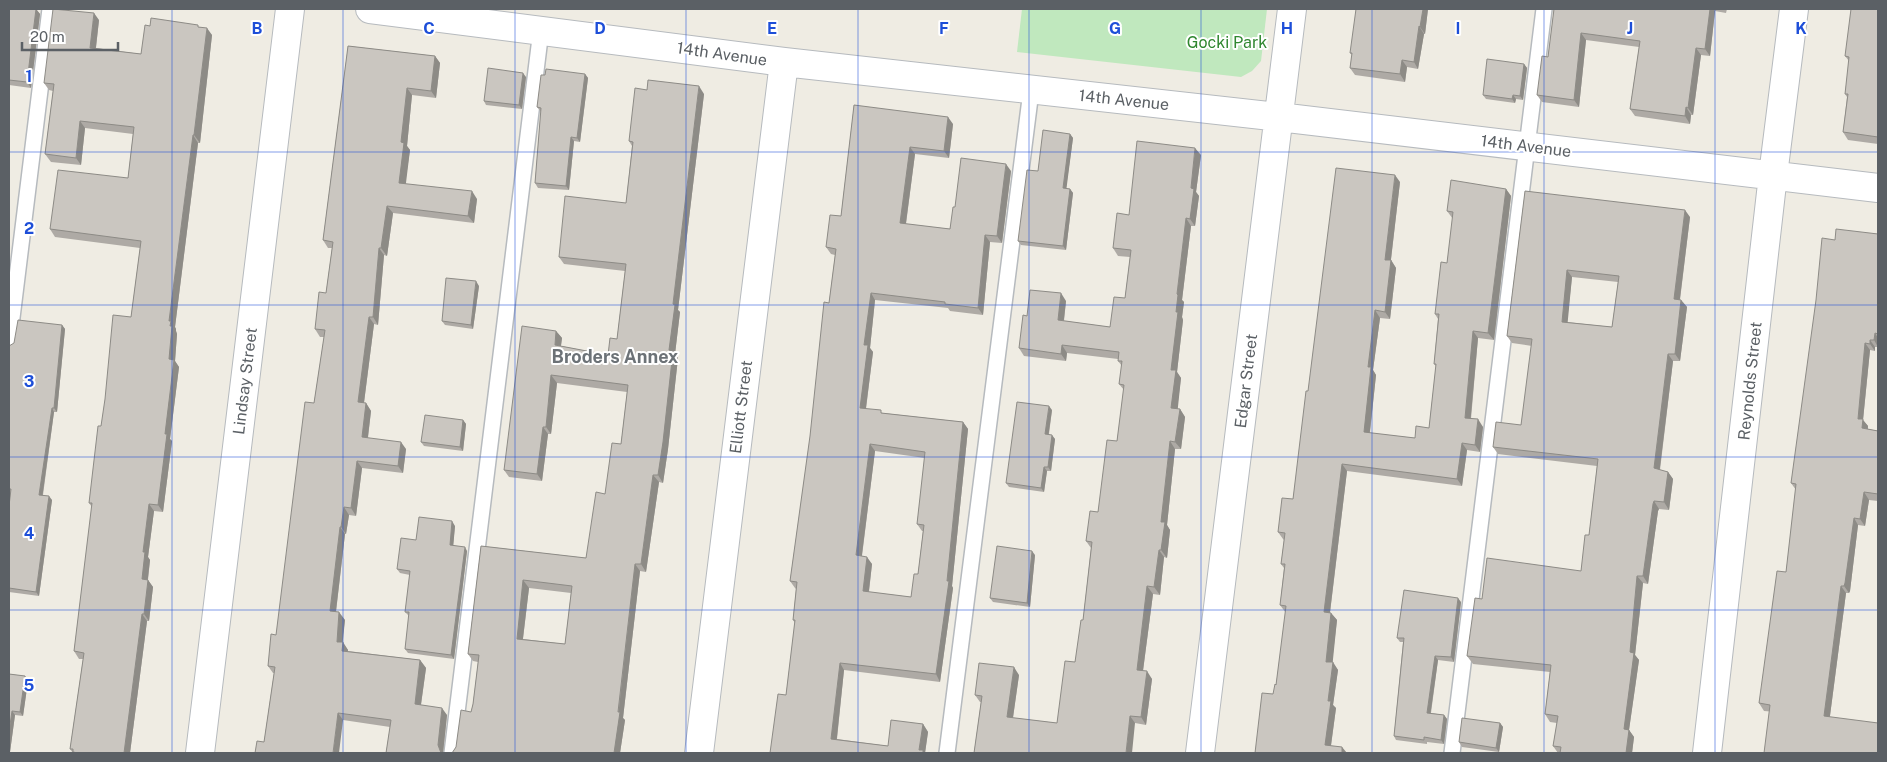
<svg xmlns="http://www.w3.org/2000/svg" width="1887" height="762" font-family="'Public Sans',sans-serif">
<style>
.park{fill:#c0e8be}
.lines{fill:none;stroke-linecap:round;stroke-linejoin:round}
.service-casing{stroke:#b6babe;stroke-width:18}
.minor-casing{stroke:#b6babe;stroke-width:30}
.service{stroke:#fff;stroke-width:15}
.minor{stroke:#fff;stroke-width:28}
.wall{fill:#aeaaa5;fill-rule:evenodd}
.shaded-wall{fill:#8d8b86}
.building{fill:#cac6c0;stroke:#8d8b86;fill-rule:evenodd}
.grid{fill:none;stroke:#1d4ed8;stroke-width:1;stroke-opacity:0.55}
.labels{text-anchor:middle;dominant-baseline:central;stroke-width:4;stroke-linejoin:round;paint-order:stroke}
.park-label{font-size:16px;fill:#308730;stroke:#fff}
.street-label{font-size:16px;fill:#5b6065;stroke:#fff}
.neighbourhood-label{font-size:18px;font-weight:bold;fill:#6c7277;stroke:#fff}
.grid-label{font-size:16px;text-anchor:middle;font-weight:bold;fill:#1d4ed8;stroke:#fff;stroke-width:4;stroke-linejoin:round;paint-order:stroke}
</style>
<rect width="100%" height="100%" fill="#efece3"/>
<path class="park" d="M1022,9H1267L1261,61L1252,71L1241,77L1017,52Z"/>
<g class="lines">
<defs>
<path id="service" d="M9,342L50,9
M452,753L541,30
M947,753L1031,91
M1452,753L1544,9"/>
<path id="minor" d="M370,9L784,62L1279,117L1878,188
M200,753L290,9
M699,753L784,62
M1200,753L1292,9
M1707,753L1773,175L1794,9"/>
</defs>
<use href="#service" class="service-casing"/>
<use href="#minor" class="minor-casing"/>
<use href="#service" class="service"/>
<use href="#minor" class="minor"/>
</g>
<path class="wall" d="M9,9H36L40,14L31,88L9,85Z
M1428,9L1425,34H1424L1418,69L1407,67L1405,82L1355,75L1350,68L1352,55L1350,53Z
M1554,9H1727L1726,13L1715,11L1710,56L1701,55L1693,115H1691L1690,124L1635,116L1630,109L1639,47L1586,40L1579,107L1542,102L1537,95L1548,57Z
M1878,9V144L1848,140L1843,132L1847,97L1845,94L1849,61L1845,56Z
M99,20L96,48L141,54L150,26L200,27L212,35L200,143H198L175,327L176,329V331L177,334L175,361L179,367L170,439L172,441L163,512L154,511L148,557L150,560L148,580L153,587L149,621H147L130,753H73L70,749L83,659H79L74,651L92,507L89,503L101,426L131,317L140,248L55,237L50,229L128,178L133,134L85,128L81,165L51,162L45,154L53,91L49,90L44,83Z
M348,46L435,56L440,63L436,98L412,95L407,146L410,150L405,184L477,199L474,223L393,213L387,256L384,255L378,325L374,324L364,403H366L371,411L368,438L406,449L403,473L362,468L356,516L349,515L346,534H345L336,612L345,620L342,642L348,650V651L420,660L426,668L421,705L447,715L443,753H386L390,727L343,720L264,742L274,673H273L268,666L276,635L314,403L324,337H320L315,329L326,293L332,248H328L323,240Z
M1524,64L1527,68L1523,100L1516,99L1515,103L1486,99L1483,95Z
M585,74L588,78L580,142L574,141L569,190L538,188L535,183L541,112L537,107L545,75Z
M526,77L522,109L486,105L484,101Z
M647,90L704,94L678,310L680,312L675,354L678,358L668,449L663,483L659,482L646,572L640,571L623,718L625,720L620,753H452L456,747L471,712L473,704L478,662L473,661L468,654L481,546L586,558L605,494L621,444L627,392L557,383L551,434H548L542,481L509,477L504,470L556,331L562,338L561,346L608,355L617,339L625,271L564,264L559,257L626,203L632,146L629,141ZM529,588L571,593L565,644L523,639Z
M854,105L953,124L949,158L915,154L906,224L950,229L955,207L1011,171L1002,243L990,242L983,315L950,311L948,308L875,300L870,348L873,352L866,409L883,413L963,422L968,429L952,586L953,588L940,682L844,670L837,739L888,746L923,724L928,732L925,753H770L786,695L795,623L793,620L796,589L795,588L790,581L829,303L835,255L831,254L826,247L841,216ZM875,451L925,458L917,524L922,531H923L918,574L911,597L869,592L872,564L862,556Z
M1070,134L1073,138L1066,188L1070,189L1073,193L1066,250L1021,245L1018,241L1038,171Z
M1201,155L1196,192L1199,196L1195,226H1191L1182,300L1184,302L1182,317L1183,320L1177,372L1181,378L1177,409H1180L1185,417L1181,449H1175L1167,525L1170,530L1167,558L1164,557L1160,595L1153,594L1143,671L1152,679L1146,725L1135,723L974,753L981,702H980L975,695L1019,675L1013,718L1057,723L1075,662L1083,620L1091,548L1086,541L1098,512L1117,441L1124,390L1119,384L1122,366L1118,361V359L1067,353L1066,361L1024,356L1019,348L1027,316L1066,301L1064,321L1110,327L1125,298L1130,257L1118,256L1113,248L1129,215Z
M1400,182L1391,260L1396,268L1390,319L1380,318L1373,370L1376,375L1370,433L1415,438L1429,428L1436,366L1434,364L1438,319L1435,314L1447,263L1453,219L1447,211L1506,189L1511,196L1494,340L1478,338L1471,419L1483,427L1480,452L1467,450L1462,486L1347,471L1330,613H1331L1337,620L1332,662L1338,670L1333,705L1336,708L1331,746L1255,753L1276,685L1286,613L1280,605L1284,568L1281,564L1284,540L1283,539L1278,532L1293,499L1308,391Z
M1525,191L1690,217L1680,300H1681L1687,307L1680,361H1673L1660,470L1668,472L1673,479L1669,510L1659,509L1658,511L1648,584L1643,583L1635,655L1639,660L1629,730L1634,737L1632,753H1558L1553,746L1557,723L1550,722L1545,714L1550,672L1473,664L1467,656L1482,599L1581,571L1589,535L1597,466L1498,454L1493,447L1521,425L1532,346L1512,343L1507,336ZM1572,277L1618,282L1612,327L1567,322Z
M1878,234V347H1875V351L1870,350L1863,420L1868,426V429L1878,431V501L1869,500L1865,526L1858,525L1850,591L1849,593H1846L1830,716L1764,711L1759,703L1786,572L1796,490L1791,483L1835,240Z
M479,286L473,329L445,325L442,321Z
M62,325L65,329L57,412H54L43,495L52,500L39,596L9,592V506L10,493H9V346Z
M1052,410L1049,434L1055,439L1051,471H1047L1044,492L1009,487L1006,483Z
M463,420L466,424L463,451L424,446L421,442Z
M455,526L453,545L467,551L454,659L408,653L405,649L409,616L405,612L410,575L400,573L397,569L416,540Z
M1035,555L1030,607L993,602L990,598Z
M1461,602L1454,662L1438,660L1431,713L1444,715L1447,719L1444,744L1427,742V744L1396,740L1394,736L1403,642H1400L1397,638Z
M9,674L25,676L28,681L23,716L15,715L10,752L9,751Z
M1500,723L1503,727L1499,752L1462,747L1459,742Z"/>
<path class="shaded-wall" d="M36,9L40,14L31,88L27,82Z
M1423,9H1428L1425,34L1420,27Z
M1710,9H1713L1715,11L1710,56L1705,49Z
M94,13L99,20L95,55L90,48Z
M1419,26L1424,34L1418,69L1414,62Z
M207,28L212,35L200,143L194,135Z
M1581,33L1586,40L1579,107L1574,100Z
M1696,48L1701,55L1693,115L1688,108Z
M435,56L440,63L436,98L431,91Z
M1402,60L1407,67L1405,82L1400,74Z
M1524,64L1527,68L1523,100L1520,96Z
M523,73L526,77L522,109L519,105Z
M585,74L588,78L580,142L577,138Z
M699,86L704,94L678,310L680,312L675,354L678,358L668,449L663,483L658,475L673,304Z
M407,88L412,95L407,146L410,150L405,191L399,183L401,142Z
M1513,95L1516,99L1515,103L1512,99Z
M1686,107L1691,115L1690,124L1685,116Z
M948,117L953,124L949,158L944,151Z
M80,121L85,128L81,165L76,158Z
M1070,134L1073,138L1066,192L1063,188Z
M193,135L198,143L175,327L176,329V331L177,334L175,361L179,367L170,439L172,441L163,512L158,505L169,359L170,326L169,321Z
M571,137L574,141L569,190L566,186Z
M910,147L915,154L905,230L900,223Z
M1195,148L1201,155L1196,192L1199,196L1195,226L1190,219L1191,188Z
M1006,164L1011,171L1002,243L997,236Z
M1395,175L1400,182L1390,267L1385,260Z
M1070,189L1073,193L1066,250L1063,246Z
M1506,189L1511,196L1494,340L1488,333Z
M472,191L477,199L474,223L468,216Z
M387,206L393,213L387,256L381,248Z
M1685,210L1690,217L1679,306L1674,299Z
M1186,218L1191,226L1182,300L1184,302L1182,317L1183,320L1177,372L1181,378L1177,416L1171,408V370L1177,294Z
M985,235L990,242L983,315L978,308Z
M379,248L384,255L378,325L373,317Z
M1391,260L1396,268L1390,319L1385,312Z
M1567,270L1572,277L1567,329L1562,322Z
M476,281L479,286L473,329L471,325Z
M871,293L875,300L870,348L873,352L865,415L860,408L864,345Z
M1061,293L1066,301L1063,327L1058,320Z
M1681,300L1687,307L1680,361L1675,354Z
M1375,310L1380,318L1373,370L1376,375L1369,439L1364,432L1368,367Z
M369,317L374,324L363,410L358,402Z
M62,325L65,329L57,412L54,408Z
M556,331L562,338L560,352L555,345Z
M1473,331L1478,338L1470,425L1465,418Z
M1875,333L1878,338V347L1874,340Z
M1870,340L1875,347V351L1870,344Z
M1865,343L1870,350L1863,420L1868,426L1867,435L1862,428L1858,419Z
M1062,345L1067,353L1066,361L1061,354Z
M1668,354L1673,361L1659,475L1654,468Z
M551,375L557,383L551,434L546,427Z
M366,403L371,411L367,444L362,437Z
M1049,406L1052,410L1048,438L1045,434Z
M52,408L54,412L42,499L39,495Z
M1180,409L1185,417L1181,449L1175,442Z
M1478,419L1483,427L1480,452L1475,445Z
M463,420L466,424L463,451L460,447Z
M963,422L968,429L952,586L953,588L940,682L936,674L947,581Z
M543,427L548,434L542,481L537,474Z
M1052,435L1055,439L1051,471L1048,467Z
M1170,441L1175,449L1167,525L1170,530L1167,558L1161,550V522Z
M401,442L406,449L403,473L398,466Z
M1462,443L1467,450L1462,486L1457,479Z
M870,444L875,451L861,562L856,555Z
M357,461L362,468L356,516L351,508Z
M1342,464L1347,471L1329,620L1324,612Z
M1044,467L1047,471L1044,492L1041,488Z
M1668,472L1673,479L1669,510L1664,502Z
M653,475L659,482L646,572L641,564Z
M1864,492L1869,500L1865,526L1860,519Z
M49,496L52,500L39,596L36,592Z
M1654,501L1659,509L1658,511L1648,584L1643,576L1653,504Z
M149,504L154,511L148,557L150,560L147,586L142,579L143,552Z
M344,507L349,515L346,534L341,527Z
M1854,518L1858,525L1850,591L1849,593L1844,586Z
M452,521L455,526L453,549L450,545Z
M340,527L345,534L335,619L330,611Z
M465,547L467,551L454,659L451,655Z
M1159,550L1164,557L1160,595L1154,587Z
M1032,551L1035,555L1030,607L1027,603Z
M867,557L872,564L868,598L863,591Z
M635,564L640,571L623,718L625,720L620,753H614Z
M1637,576L1643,583L1635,655L1639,660L1629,730L1634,737L1632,753H1626L1624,729L1630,652Z
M148,580L153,587L149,621L144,614Z
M523,580L529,588L522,646L517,639Z
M1147,586L1153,594L1142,678L1137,670Z
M1841,586L1846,593L1829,723L1824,716Z
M1458,598L1461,602L1454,662L1451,657Z
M339,612L345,620L342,649L337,642Z
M1331,613L1337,620L1332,669L1326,662Z
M142,614L147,621L130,753H124Z
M343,642L348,650L347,658L342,651Z
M1435,656L1438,660L1430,717L1427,713Z
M420,660L426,668L420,711L415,704Z
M1333,662L1338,670L1333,705L1336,708L1330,752L1325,745L1328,701Z
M840,663L844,670L836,746L831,739Z
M1014,667L1019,675L1012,724L1007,717Z
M1147,671L1152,679L1146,725L1141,717Z
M25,676L28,681L23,716L20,712Z
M442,708L447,715L443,753H441L438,745Z
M12,711L15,715L10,752L9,750V732Z
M338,713L343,720L339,753H333Z
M1444,715L1447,719L1444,744L1441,740Z
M1130,716L1135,723L1132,753H1126Z
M1500,723L1503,727L1499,752L1496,748Z
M923,724L928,732L925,753H921L919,750Z
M1342,747L1347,753H1342Z"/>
<path class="building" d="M9,9H36L27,82L9,80Z
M53,9L94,13L90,48L141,54L145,25L150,26L151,18L198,25V27L207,28L194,135H193L169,321H171L170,326H172L169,359L174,360L165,434H167L158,505L149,504L143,552H145L142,579L148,580L144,614H142L124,753H78L73,752V749H70L84,653L74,651L92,503H89L98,426H101L105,399L113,315L131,317L141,241L50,229L58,170L128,178L134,127L80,121L76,158L45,154L54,84L44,83Z
M1356,9H1423L1420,27L1419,26L1414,62L1402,60L1400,74L1350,68L1352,53H1350Z
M1554,9H1710L1705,49L1696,48L1688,108L1686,107L1685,116L1630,109L1640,41L1581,33L1574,100L1537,95L1542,56L1548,57Z
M1851,9H1878V137L1843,132L1848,94H1845L1849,57L1845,56Z
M348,46L435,56L431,91L407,88L401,142L404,143L399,183L472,191L468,216L387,206L381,248H379L373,317H369L358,402L366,403L362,437L401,442L398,466L357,461L351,508L344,507L341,527H340L330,611L339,612L337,642H343L342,651L420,660L415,704L442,708L438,745L441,753H442H386L391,720L338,713L333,753H255L257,741L264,742L275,667L268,666L271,634L276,635L305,402L314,403L325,330L315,329L319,292L326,293L333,242L323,240Z
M1487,59L1524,64L1520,96L1513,95L1512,99L1483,95Z
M488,68L523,73L519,105L484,101Z
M546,69L585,74L577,138L571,137L566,186L535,183L541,108L537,107L541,75H545Z
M648,80L699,86L673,304L675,305L669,350L673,351L663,442L658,475H653L641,564H635L618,712H620L614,753H452L456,747L461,710L471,712L473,704L479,655L468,654L481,546L586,558L596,492L605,494L612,443L621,444L628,385L551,375L546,427H543L537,474L504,470L522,326L556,331L555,345L608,355L610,338L617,339L626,264L559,257L565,196L626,203L633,142L629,141L635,88L647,90ZM523,580L572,586L565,644L517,639Z
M854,105L948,117L944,151L910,147L900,223L950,229L953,207H955L961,158L1006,164L997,236L985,235L978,308L945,304V302L871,293L864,345H868L860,408L881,410V413L963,422L947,581H949L936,674L840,663L831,739L888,746L891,720L923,724L919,750H923V753H770L778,694L786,695L795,620H793L797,582L790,581L810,436L824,302L829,303L836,249L826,247L830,215L841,216ZM870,444L925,452L917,524L924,525L918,574H914L911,597L863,591L867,557L856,555Z
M1043,130L1070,134L1063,188L1070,189L1063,246L1018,241L1027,170L1038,171Z
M1137,141L1195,148L1191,188L1194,189L1190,219L1186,218L1177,294L1178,295L1176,312H1178L1171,370H1176L1171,408L1180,409L1175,442L1170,441L1161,522H1165L1161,550H1159L1154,587L1147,586L1137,670L1147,671L1141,717L1130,716L1126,753H974L982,696L975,695L979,663L1014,667L1007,717L1057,723L1065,661L1075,662L1081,620H1083L1092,542L1086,541L1090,511L1098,512L1107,440L1117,441L1124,385L1119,384L1122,361H1118L1119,352L1062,345L1061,354L1019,348L1023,315L1027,316L1030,290L1061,293L1058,320L1110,327L1114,297L1125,298L1131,250L1113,248L1117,213L1129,215Z
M1336,168L1395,175L1385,260H1391L1385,312L1375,310L1368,367H1371L1364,432L1415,438L1416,426L1429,428L1436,364H1434L1439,314H1435L1441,262L1447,263L1453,212L1447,211L1451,180L1506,189L1488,333L1473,331L1465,418L1478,419L1475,445L1462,443L1457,479L1342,464L1324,612L1331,613L1326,662H1333L1328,701H1331L1325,745L1342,747V753H1255L1262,693L1273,694L1275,684L1276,685L1286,606L1280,605L1285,564H1281L1285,533L1278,532L1282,498L1293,499L1306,391H1308Z
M1525,191L1685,210L1674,299L1681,300L1675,354H1668L1654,468L1668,472L1664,502L1654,501L1653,504L1643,576H1637L1630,652L1634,653L1624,729L1629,730L1626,753H1560L1561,747L1553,746L1558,716L1545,714L1551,665L1467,656L1475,598L1482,599L1487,558L1581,571L1585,535H1589L1598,459L1493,447L1496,422L1521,425L1532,339L1507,336ZM1567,270L1619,276L1612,327L1562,322Z
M1836,229L1878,234V334L1875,333L1874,340H1870V344L1865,343L1858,419H1863L1862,428L1878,431V494L1864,492L1860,519L1854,518L1845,583L1844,586H1841L1824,716L1878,723V753H1764L1770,705L1759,703L1777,571L1786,572L1796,484L1791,483L1816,300L1822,238L1835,240Z
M446,278L476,281L471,325L442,321Z
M18,320L62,325L54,408H52L39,495L49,496L36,592L9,588V506L11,489H9V346L14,343Z
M1017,402L1049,406L1045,434L1052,435L1048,467H1044L1041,488L1006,483Z
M425,415L463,420L460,447L421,442Z
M419,517L452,521L450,545L465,547L451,655L405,649L409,612H405L410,571L397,569L401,538L416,540Z
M997,546L1032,551L1027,603L990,598Z
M1404,590L1458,598L1451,657L1435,656L1427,713L1444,715L1441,740L1424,737V740L1394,736L1404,638H1397Z
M9,674L25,676L20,712L12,711L9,732Z
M1462,718L1500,723L1496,748L1459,742Z"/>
<path class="grid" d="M172,9V753M343,9V753M515,9V753M686,9V753M858,9V753M1029,9V753M1201,9V753M1372,9V753M1544,9V753M1715,9V753M9,152H1878M9,305H1878M9,457H1878M9,610H1878"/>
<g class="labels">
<g class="park-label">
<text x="1227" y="42">Gocki Park</text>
</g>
<g class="street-label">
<text transform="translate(722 54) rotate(8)">14th Avenue</text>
<text transform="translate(1124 100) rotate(6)">14th Avenue</text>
<text transform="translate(1526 146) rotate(7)">14th Avenue</text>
<text transform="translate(245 381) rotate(-83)">Lindsay Street</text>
<text transform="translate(1246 381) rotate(-83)">Edgar Street</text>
<text transform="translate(1750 381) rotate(-84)">Reynolds Street</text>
<text transform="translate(741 407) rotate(-83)">Elliott Street</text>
</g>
<g class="neighbourhood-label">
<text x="615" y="356">Broders Annex</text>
</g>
</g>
<g class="grid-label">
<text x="257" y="34">B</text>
<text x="429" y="34">C</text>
<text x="600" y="34">D</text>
<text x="772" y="34">E</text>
<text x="944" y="34">F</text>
<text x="1115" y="34">G</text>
<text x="1287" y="34">H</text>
<text x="1458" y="34">I</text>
<text x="1630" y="34">J</text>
<text x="1801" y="34">K</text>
<text x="29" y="82">1</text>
<text x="29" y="234">2</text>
<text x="29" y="387">3</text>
<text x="29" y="539">4</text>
<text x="29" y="691">5</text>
</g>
<rect width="1887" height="762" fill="none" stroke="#5b6065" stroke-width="20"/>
<path d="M22 42v8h96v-8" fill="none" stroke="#5b6065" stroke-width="2.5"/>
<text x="30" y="42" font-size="15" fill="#5b6065" stroke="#ffffff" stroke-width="4" paint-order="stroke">20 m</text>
</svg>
